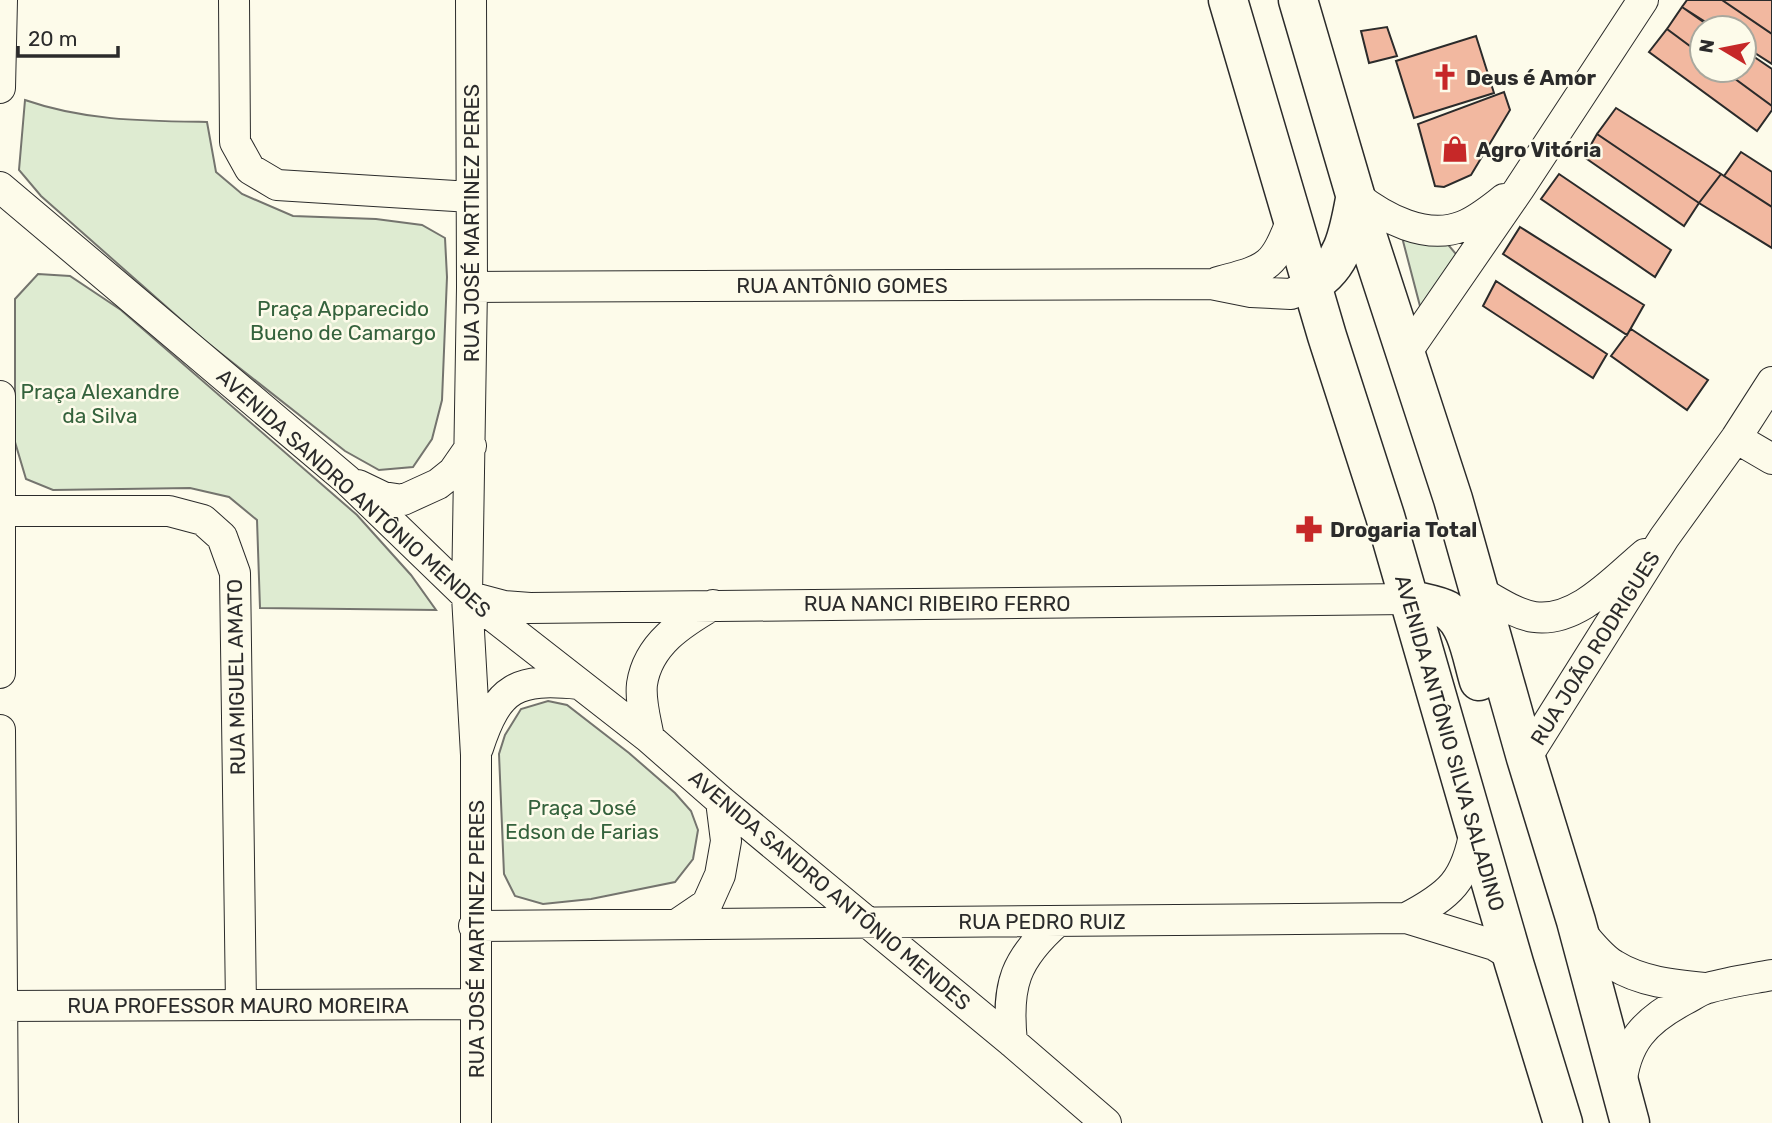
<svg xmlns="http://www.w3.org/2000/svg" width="1772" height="1123" font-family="Rubik,sans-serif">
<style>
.green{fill:#deebd1;stroke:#74746e;stroke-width:2}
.building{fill:#f2b8a0;stroke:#2b2b2b;stroke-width:2}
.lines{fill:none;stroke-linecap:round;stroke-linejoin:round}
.minor-casing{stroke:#2b2b2b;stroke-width:32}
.secondary-casing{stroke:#2b2b2b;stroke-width:41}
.minor{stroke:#fdfbea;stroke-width:30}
.secondary{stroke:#fdfbea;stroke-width:38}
.labels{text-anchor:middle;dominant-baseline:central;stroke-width:5;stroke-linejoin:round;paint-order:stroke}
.poi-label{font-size:21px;font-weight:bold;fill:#2b2b2b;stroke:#fdfbea;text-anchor:start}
.street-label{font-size:21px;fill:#2b2b2b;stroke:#fdfbea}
.park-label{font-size:21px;fill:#34623c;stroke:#fdfbea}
</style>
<rect width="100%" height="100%" fill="#fdfbea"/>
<path class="green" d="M25,100C85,121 145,121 207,122L216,172L242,194L293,216L376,219L422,225L445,238L447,277L442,400L432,439L413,467L379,470L345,451L204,340L41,196L19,170Z
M1406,238L1445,241L1461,260L1427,307L1420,306L1403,241Z
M38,274L70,276L121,310L357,515L411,575L436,610L260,608L257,520L229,497L190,488L53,490L26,479L15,442V299Z
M548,701L567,705L629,753L675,793L691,811L698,830L693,859L675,882L591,899L543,904L515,896L504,874L499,754L505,735L521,709Z"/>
<path class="building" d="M1687,0H1722L1772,34V64L1744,46V28H1715L1682,7Z
M1722,0H1772V34Z
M1682,7L1712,28H1702V55L1667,29Z
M1387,27L1397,56L1369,63L1361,31Z
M1667,29L1702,55V70H1723L1772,106V110L1757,131L1649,52Z
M1476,36L1494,93L1414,118L1396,61Z
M1744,50L1772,69V106L1723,70H1744Z
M1504,92L1510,110L1471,175L1444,187L1435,186L1418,124Z
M1616,108L1721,174L1699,203L1597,134Z
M1597,134L1699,203L1684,226L1584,157Z
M1741,152L1772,172V207L1724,176Z
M1559,174L1671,250L1655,277L1541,199Z
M1721,174L1772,207V248L1699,203Z
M1520,227L1644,305L1627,335L1503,254Z
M1496,281L1607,354L1593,378L1483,306Z
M1631,329L1708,380L1687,410L1611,356Z"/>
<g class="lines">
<defs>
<path id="minor" d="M234,0L235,142L250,169L277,185L471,197
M471,0L472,287L467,596L476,755V1123
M0,88L2,0
M0,187L347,480L467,596L649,738L721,801L1012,1042L1106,1123
M1356,196C1384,218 1426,241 1463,226C1478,220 1491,209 1504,199
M1218,282C1270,268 1273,268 1293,217
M472,287L1211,284L1251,292L1291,294L1312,284
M1406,353L1519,189L1643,0
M0,396V673
M1736,438L1772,459
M358,485L383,497L403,500L438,484L453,472L471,446
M2,511H169L203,520L222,537L235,573L241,1005
M1480,592C1497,601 1515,614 1534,617C1577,623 1615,579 1645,554
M474,598L504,606L530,608L1409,599
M0,730L3,1123
M649,738C646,721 640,701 642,684C648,644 682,623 713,605
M478,748C498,686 517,678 579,684
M1526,758L1664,538L1736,438L1772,382
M1406,918C1450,895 1466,881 1475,830
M679,923L707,904L720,875L726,841L721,801
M474,926L1406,918L1494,945L1504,951L1514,963
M1578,929C1589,941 1600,957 1614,965C1641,982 1675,985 1706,988
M1,1006L475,1004
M1012,1042C1006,985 1015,959 1058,921
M1621,1087C1625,1042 1645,1021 1684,1000C1692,996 1700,990 1708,988C1729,982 1751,979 1772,975"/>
<path id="secondary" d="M1228,0L1327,336L1385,516L1514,963L1563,1123
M1298,0L1366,232L1453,499L1526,758L1576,921L1630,1123
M1312,284C1343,266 1349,232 1355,199
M1409,599C1421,603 1436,604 1447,610C1468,623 1472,659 1479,681"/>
</defs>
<use href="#minor" class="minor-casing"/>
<use href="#secondary" class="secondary-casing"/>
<use href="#minor" class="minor"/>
<use href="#secondary" class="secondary"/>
</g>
<defs>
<symbol id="church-bare" viewBox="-9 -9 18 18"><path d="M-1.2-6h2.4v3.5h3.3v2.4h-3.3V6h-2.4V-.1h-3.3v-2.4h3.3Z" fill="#c62828" stroke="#fdfbea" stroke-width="2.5" paint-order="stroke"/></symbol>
<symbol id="shop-bare" viewBox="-9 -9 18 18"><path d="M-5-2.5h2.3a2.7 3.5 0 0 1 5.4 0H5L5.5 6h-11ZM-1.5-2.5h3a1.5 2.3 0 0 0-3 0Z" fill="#c62828" stroke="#fdfbea" stroke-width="2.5" paint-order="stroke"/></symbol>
<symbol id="pharmacy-bare" viewBox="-9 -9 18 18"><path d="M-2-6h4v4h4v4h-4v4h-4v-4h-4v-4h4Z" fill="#c62828" stroke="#fdfbea" stroke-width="2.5" paint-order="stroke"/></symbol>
</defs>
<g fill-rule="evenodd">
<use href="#church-bare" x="1426" y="58" width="38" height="38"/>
<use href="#shop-bare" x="1436" y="130" width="38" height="38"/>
<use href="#pharmacy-bare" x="1290" y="510" width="38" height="38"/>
</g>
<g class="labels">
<g class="poi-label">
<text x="1466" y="77">Deus é Amor</text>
<text x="1476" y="149">Agro Vitória</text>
<text x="1330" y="529">Drogaria Total</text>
</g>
<g class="street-label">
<text transform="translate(471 223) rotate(-90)">RUA JOSÉ MARTINEZ PERES</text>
<text x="842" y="285">RUA ANTÔNIO GOMES</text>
<text transform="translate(354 493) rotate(42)">AVENIDA SANDRO ANTÔNIO MENDES</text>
<text x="937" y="603">RUA NANCI RIBEIRO FERRO</text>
<text transform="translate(1595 648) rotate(-58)">RUA JOÃO RODRIGUES</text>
<text transform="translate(236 677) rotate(-91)">RUA MIGUEL AMATO</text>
<text transform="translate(1450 743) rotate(74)">AVENIDA ANTÔNIO SILVA SALADINO</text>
<text transform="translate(830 890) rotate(40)">AVENIDA SANDRO ANTÔNIO MENDES</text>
<text x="1042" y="921">RUA PEDRO RUIZ</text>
<text transform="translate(476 939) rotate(-90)">RUA JOSÉ MARTINEZ PERES</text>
<text x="238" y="1005">RUA PROFESSOR MAURO MOREIRA</text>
</g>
<g class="park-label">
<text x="343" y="308">Praça Apparecido<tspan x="343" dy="24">Bueno de Camargo</tspan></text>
<text x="100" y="391">Praça Alexandre<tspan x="100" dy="24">da Silva</tspan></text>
<text x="582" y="807">Praça José<tspan x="582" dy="24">Edson de Farias</tspan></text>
</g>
</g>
<g transform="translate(1723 49) rotate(280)"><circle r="33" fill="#fdfbea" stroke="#a9a89e" stroke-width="2"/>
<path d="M0-5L12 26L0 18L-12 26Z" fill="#c62828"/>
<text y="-10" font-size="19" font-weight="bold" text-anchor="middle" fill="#2b2b2b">N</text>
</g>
<path d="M18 46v10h100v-10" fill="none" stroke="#2b2b2b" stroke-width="3.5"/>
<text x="28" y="46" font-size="21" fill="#2b2b2b" stroke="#fdfbea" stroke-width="5" paint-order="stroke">20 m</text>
</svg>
